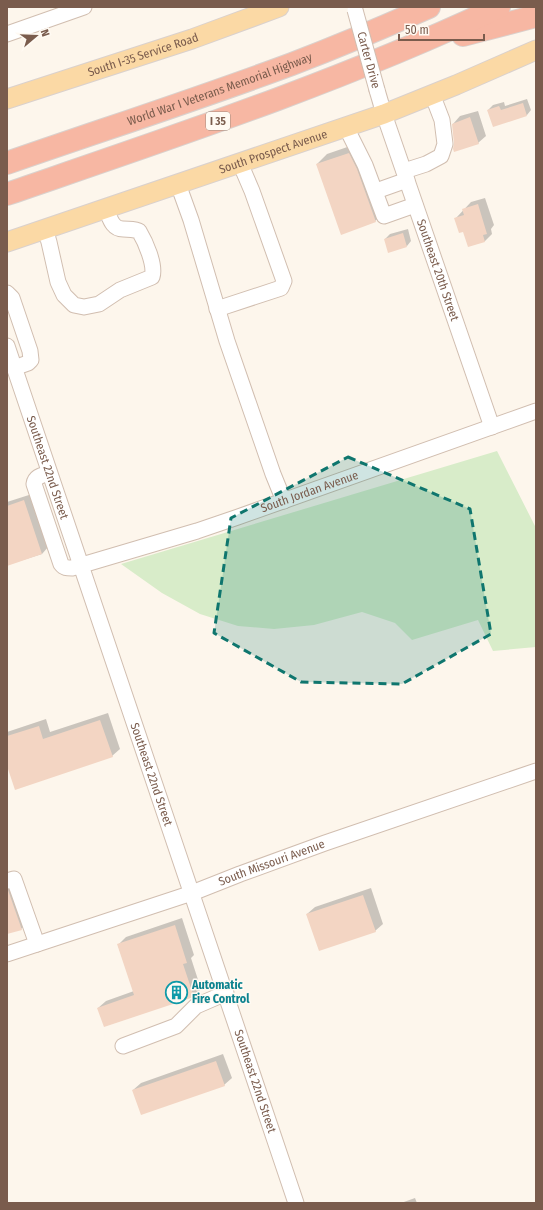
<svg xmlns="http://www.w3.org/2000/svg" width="543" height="1210" font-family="'Fira Sans Condensed',sans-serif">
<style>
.green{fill:#d8ecc9}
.shadow{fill:#0003}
.building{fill:#f3d5c3}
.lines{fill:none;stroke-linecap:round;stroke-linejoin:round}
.minor-casing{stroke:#d1beb0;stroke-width:17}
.major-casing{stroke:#dad1cd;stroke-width:21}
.highway-casing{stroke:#dad1cd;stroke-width:24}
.minor{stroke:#fff;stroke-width:15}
.major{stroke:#fbd9a5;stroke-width:19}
.highway{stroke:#f7b7a3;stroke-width:22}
.minor-bridge-casing{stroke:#d1beb0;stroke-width:17;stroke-linecap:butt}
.minor-bridge{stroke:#fff;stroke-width:15}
.marked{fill:#0f766e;fill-opacity:0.2;stroke:#0f766e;stroke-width:3;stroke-dasharray:8 5;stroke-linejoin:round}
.labels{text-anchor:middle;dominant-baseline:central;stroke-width:3;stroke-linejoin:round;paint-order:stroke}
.shield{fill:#fffaf3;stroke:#a28b7f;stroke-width:1}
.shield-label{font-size:11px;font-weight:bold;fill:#7a5c4d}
.street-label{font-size:12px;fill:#7a5c4d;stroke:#fffaf3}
.culture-label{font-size:12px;font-weight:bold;fill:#0d838f;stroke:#fffaf3;text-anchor:start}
</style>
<rect width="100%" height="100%" fill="#fdf6ec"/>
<path class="green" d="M497,451L536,528V647L493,651L478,620L412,640L395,623L362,612L314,625L274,629L238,626L200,614L162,593L121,564Z"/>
<path class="shadow" d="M527,99L531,110L527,115L488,110L493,105L504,102L505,106Z
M478,111L486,136L478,143H455L453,124L460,116Z
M359,143L385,212L375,221L317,164L327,154Z
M485,198L494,225L491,229L492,234L485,241L469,246L464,230L456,218L471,202Z
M408,229L411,241L407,246L385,239L390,234Z
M32,494L49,546L42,554L7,565V502Z
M108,713L120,749L112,756L7,763V732L46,719L50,732Z
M16,885L29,921L21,929L7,933V889Z
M371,888L383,924L375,931L307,914L315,907Z
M182,918L194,955L191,958L201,989L194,996L105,1026L98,1008L106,1001L134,991L118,945L126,937Z
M223,1054L232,1078L224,1085L133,1090L141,1083Z
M415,1198L417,1203H401Z"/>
<path class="building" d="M523,103L527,116L493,127L487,110L499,106L501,110Z
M470,117L479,144L454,152L453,149L454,143L452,124Z
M349,153L357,169L376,222L341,235L316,164Z
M478,204L487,234L483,235L485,242L468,247L463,232L459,233L454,218L464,215L462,209Z
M403,233L407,247L388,253L384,239Z
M24,500L42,554L7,566V506Z
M100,720L113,757L15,790L7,766V736L39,726L43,739Z
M8,890L22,930L7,934V891Z
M363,895L376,932L319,951L306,914Z
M175,925L187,963L183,964L194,997L104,1027L97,1008L134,995L117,944Z
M216,1061L225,1086L141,1115L132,1090Z"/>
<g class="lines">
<defs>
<g id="minor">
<path d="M7,34L84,7"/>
<path id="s1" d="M377,90L384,114L492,427"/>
<path d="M346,127L365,165L384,216L415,205"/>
<path d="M404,171L426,164L441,156L445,144L442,120L432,94"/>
<path d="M178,184L191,220L227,341L273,474L284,501"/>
<path d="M376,191L407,180"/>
<path d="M45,229L49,242L58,282L64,295L74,305L84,307L99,304L120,290L152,277C156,265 145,241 139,231C133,229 129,229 123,229C112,229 110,218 106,209"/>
<path d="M7,293L12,298L30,351L31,360L28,363L14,368"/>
<path d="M217,309L281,288L284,281L252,191L240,163"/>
<path id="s2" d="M7,346C102,632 201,917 296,1203"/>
<path id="s3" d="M49,473C43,475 35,476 34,484L61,564C64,568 67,568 72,568L197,531L238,517L536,411"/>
<path d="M7,881L14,879L37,944"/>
<path id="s4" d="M7,954L192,893L240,874L325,843L536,771"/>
<path d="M123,1046L176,1026L196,1006L226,993"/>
</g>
<g id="major">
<path id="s5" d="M7,99L192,39L279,7"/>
<path id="s6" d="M7,242L384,114L456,85L536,50"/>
</g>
<g id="highway">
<path d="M463,35L536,16"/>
<path id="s7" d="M7,163C102,130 198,99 292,64C339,46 384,27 429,7"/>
<path d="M7,194C173,137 340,82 499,7"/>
</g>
</defs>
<use href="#minor" class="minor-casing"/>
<use href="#major" class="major-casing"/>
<use href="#highway" class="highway-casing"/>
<use href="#minor" class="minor"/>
<use href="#major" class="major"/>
<use href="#highway" class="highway"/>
<defs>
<g id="minor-bridge">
<path id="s8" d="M355,10L377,90"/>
</g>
</defs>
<use href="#minor-bridge" class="minor-bridge-casing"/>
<use href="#minor-bridge" class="minor-bridge"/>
</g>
<path class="marked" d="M348,457L470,509L491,634L402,684L301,682L214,633L231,518Z"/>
<defs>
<symbol id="building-ring" viewBox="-11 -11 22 22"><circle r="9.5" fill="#fffaf3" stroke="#0f9aa8" stroke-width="1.5"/><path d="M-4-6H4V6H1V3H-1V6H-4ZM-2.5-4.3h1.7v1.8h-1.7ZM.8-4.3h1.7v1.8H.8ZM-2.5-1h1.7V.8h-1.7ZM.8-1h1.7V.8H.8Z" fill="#0f9aa8"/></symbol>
</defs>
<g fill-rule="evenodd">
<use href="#building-ring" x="164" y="980" width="25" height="25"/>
</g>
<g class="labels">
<rect class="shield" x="206" y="112" width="24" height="18" rx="3"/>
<g class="shield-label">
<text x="218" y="121">I 35</text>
</g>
<g class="street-label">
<text stroke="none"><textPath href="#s5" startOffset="143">South I-35 Service Road</textPath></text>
<text stroke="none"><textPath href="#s8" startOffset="52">Carter Drive</textPath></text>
<text stroke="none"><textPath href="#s7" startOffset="225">World War I Veterans Memorial Highway</textPath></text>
<text stroke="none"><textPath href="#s6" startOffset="281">South Prospect Avenue</textPath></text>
<text stroke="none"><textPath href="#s1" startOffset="190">Southeast 20th Street</textPath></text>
<text stroke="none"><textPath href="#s2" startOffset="128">Southeast 22nd Street</textPath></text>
<text stroke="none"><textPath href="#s3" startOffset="366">South Jordan Avenue</textPath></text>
<text stroke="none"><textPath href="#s2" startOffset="452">Southeast 22nd Street</textPath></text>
<text stroke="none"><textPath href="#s4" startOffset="280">South Missouri Avenue</textPath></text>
<text stroke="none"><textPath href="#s2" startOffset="776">Southeast 22nd Street</textPath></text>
</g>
<g class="culture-label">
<text x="192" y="985">Automatic<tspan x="192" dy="14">Fire Control</tspan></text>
</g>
</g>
<rect width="543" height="1210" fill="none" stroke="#7a5c4d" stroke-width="16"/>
<g transform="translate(36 36) rotate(71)" stroke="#fffaf3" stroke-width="3" paint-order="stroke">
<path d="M0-3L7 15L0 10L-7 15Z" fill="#7a5c4d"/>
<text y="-6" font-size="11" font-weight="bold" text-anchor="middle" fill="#7a5c4d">N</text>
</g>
<path d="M399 34v6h85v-6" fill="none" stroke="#7a5c4d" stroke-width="2"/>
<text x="405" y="34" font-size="12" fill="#7a5c4d" stroke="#fffaf3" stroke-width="3" paint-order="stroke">50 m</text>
</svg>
